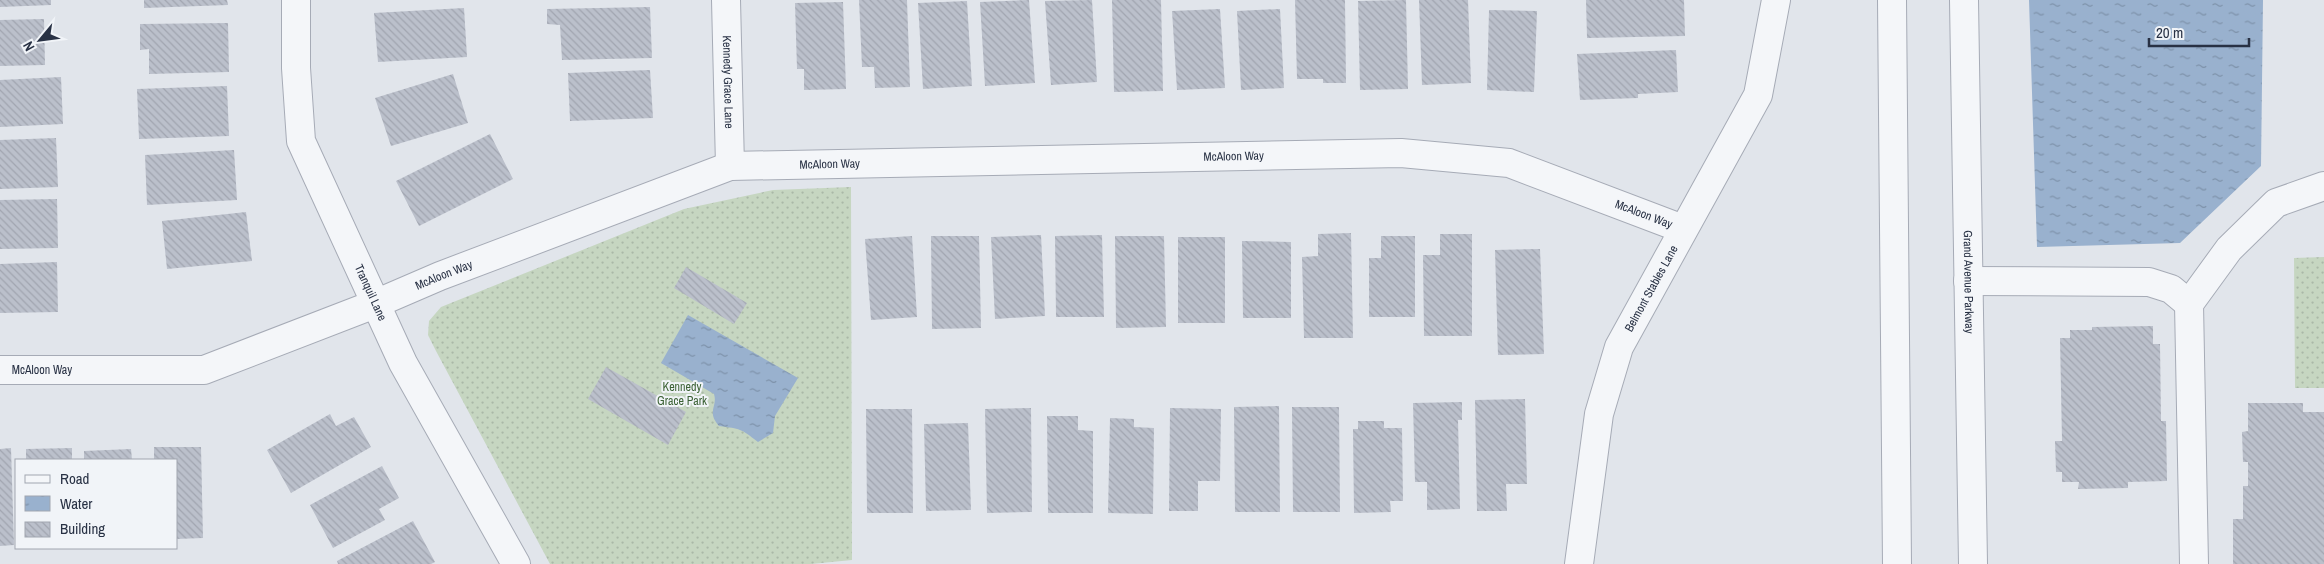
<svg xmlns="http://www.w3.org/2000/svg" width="2324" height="564" font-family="'Archivo Narrow',sans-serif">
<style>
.grass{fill:url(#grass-dots)}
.water{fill:url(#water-ripples)}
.building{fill:url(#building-back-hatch)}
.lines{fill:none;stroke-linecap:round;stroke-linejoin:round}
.minor-casing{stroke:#a6abb6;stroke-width:30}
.minor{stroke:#f4f6f9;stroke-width:28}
.labels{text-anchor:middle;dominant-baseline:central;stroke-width:4;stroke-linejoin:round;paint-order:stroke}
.street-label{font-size:12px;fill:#283144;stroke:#f1f4f8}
.park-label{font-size:12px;fill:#3b6134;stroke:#f1f4f8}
</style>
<defs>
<pattern id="grass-dots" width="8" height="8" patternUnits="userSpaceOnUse" patternTransform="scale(1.25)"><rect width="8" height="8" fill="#c6d6c1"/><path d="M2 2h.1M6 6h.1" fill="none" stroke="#aab8a7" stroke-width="1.8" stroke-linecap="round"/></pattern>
<pattern id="water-ripples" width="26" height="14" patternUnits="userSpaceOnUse" patternTransform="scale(1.25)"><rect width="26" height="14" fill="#99b1ce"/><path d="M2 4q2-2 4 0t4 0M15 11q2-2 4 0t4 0" fill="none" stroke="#7d91a9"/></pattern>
<pattern id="building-back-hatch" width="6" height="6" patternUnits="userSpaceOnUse" patternTransform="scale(1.25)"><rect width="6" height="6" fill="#bbc0cb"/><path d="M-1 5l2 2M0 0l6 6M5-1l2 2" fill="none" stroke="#a1a5b0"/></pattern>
</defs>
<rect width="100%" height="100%" fill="#e1e5eb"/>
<path class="grass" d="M851,187L852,560L811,564H550L436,351L428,335L429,321L441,307L684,209L773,190Z
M2324,257V388H2295L2294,258Z"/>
<path class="water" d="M2029,0H2263L2261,166L2180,243L2037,247Z
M688,315L798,378L775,416L773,433L758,442C740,428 741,429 719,426C706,411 718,407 714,394L661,363Z"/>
<path class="building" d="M0,0H51V5L0,7Z
M144,0H227L228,5L144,8Z
M859,0H907L910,87L875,88L874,67H862Z
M1029,0L1035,83L985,86L980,2Z
M1092,0L1097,82L1051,85L1045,1Z
M1112,0H1161L1163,91L1114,92Z
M1295,0H1345L1346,83H1323V79H1297Z
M1406,0L1408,89L1360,90L1358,1Z
M1419,0H1468L1471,83L1422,85Z
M1586,0H1684L1685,36L1587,38Z
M967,1L972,86L923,89L918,3Z
M843,2L846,89L804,90V69H797L795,3Z
M650,7L652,58L562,60L560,25L547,24V9Z
M464,8L467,57L378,62L374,13Z
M1220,9L1225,88L1177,90L1172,11Z
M1280,9L1284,88L1241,90L1237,11Z
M1489,10L1537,11L1534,92L1487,90Z
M44,19L45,65L0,66V20Z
M228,23L229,72L149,74V49L140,50V24Z
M1676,50L1678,92L1638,94V98L1580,100L1577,54Z
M650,70L653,118L570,121L568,73Z
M453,74L468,123L391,146L375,98Z
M61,77L63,124L0,127V80Z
M227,86L229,136L139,139L137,89Z
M490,134L513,179L419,226L396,181Z
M56,138L58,187L0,189V140Z
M234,150L237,200L147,205L145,155Z
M57,199L58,248L0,249V200Z
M246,212L252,261L167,269L162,221Z
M1351,233L1353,338H1304L1302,257L1318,256V234Z
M1440,234H1472V336H1424L1423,255H1440Z
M1041,235L1045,316L995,319L991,237Z
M1102,235L1104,317H1056L1055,236Z
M912,236L917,317L871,320L865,239Z
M931,236H979L981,328L932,329Z
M1115,236H1164L1166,327L1116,328Z
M1381,236H1415V317H1369V258H1381Z
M1178,237H1225V323H1178Z
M1242,241L1291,242V318H1243Z
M1540,249L1544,354L1498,355L1495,250Z
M57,262L58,312L0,313V264Z
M686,267L747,303L734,324L674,288Z
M2153,326V344H2160L2161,421H2166L2167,481L2128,482V488L2078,489L2079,482H2062V472H2056L2055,441H2062L2060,338H2070V330H2092V327Z
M606,367L686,412L668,445L588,399Z
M1525,399L1527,484H1506L1507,511H1477L1475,400Z
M1462,402V420H1458L1460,509L1427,510V482H1415L1413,403Z
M2248,403H2303V412H2324V564H2233V519H2243V486H2248V462H2243L2242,432L2248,431Z
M1279,406L1280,512H1235L1234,407Z
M1292,407H1339L1340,512H1293Z
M1031,408L1032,512L987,513L985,409Z
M1170,408L1221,409L1220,481H1198V511H1169Z
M866,409H912L913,513H867Z
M330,414L336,426L354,417L371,447L291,493L267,450Z
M1047,416H1078V430L1093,431V513H1048Z
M1110,418L1134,419V427L1154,428L1153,514L1108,513Z
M1358,421H1384V428H1402L1403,501H1390L1391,512L1354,513L1353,429H1358Z
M968,423L971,510L926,511L924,424Z
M154,447H201L203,538L176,539V460H154Z
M11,448L14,545L0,546V449Z
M72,448V460H26V449Z
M131,449L132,460H84V451Z
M382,466L399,498L379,509L385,520L333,548L310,505Z
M413,521L435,562L431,564H338L337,561Z"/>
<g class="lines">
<defs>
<g id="minor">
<path id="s1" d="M296,0V68L301,141L403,363L516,564"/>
<path id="s2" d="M726,0L730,166"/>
<path d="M1892,0L1897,564"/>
<path id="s3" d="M1964,0L1973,564"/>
<path d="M1968,281L2149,282L2171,289L2189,304"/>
<path id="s4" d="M0,370H204L375,304L440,276L730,166L1401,153L1509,163L1683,229"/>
<path id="s5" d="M1579,564L1599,414L1619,347L1758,95L1776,0"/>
<path d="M2194,564L2189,304L2229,249L2276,203L2324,186"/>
</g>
</defs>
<use href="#minor" class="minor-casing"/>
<use href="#minor" class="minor"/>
</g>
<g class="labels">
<g class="street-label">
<text stroke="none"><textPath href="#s2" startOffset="82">Kennedy Grace Lane</textPath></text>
<text stroke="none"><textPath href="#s4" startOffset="1272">McAloon Way</textPath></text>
<text stroke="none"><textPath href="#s4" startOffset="868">McAloon Way</textPath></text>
<text stroke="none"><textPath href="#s4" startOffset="1692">McAloon Way</textPath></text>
<text stroke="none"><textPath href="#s4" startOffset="462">McAloon Way</textPath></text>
<text stroke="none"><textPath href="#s3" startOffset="282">Grand Avenue Parkway</textPath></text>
<text stroke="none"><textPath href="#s5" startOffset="288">Belmont Stables Lane</textPath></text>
<text stroke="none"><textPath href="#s1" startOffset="308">Tranquil Lane</textPath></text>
<text stroke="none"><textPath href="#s4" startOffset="42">McAloon Way</textPath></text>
</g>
<g class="park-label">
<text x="682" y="387">Kennedy<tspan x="682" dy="14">Grace Park</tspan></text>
</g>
</g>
<rect x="15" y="459" width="162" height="90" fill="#f1f4f8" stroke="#a1a6b0"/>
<rect x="25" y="475" width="25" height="8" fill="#f4f6f9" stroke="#a1a6b0"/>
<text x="60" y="484" font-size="15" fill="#283144">Road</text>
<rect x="25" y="496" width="25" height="15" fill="url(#water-ripples)" stroke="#a1a6b0"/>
<text x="60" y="509" font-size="15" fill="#283144">Water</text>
<rect x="25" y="522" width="25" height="15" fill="url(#building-back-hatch)" stroke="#a1a6b0"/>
<text x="60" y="534" font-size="15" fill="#283144">Building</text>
<g transform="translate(40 40) rotate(241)" stroke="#f1f4f8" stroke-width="4" paint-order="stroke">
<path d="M0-4L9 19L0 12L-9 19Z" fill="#283144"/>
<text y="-8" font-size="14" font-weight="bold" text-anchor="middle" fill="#283144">N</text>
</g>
<path d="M2149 38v8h100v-8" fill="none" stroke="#283144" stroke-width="2.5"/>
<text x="2156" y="38" font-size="15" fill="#283144" stroke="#f1f4f8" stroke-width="4" paint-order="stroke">20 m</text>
</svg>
